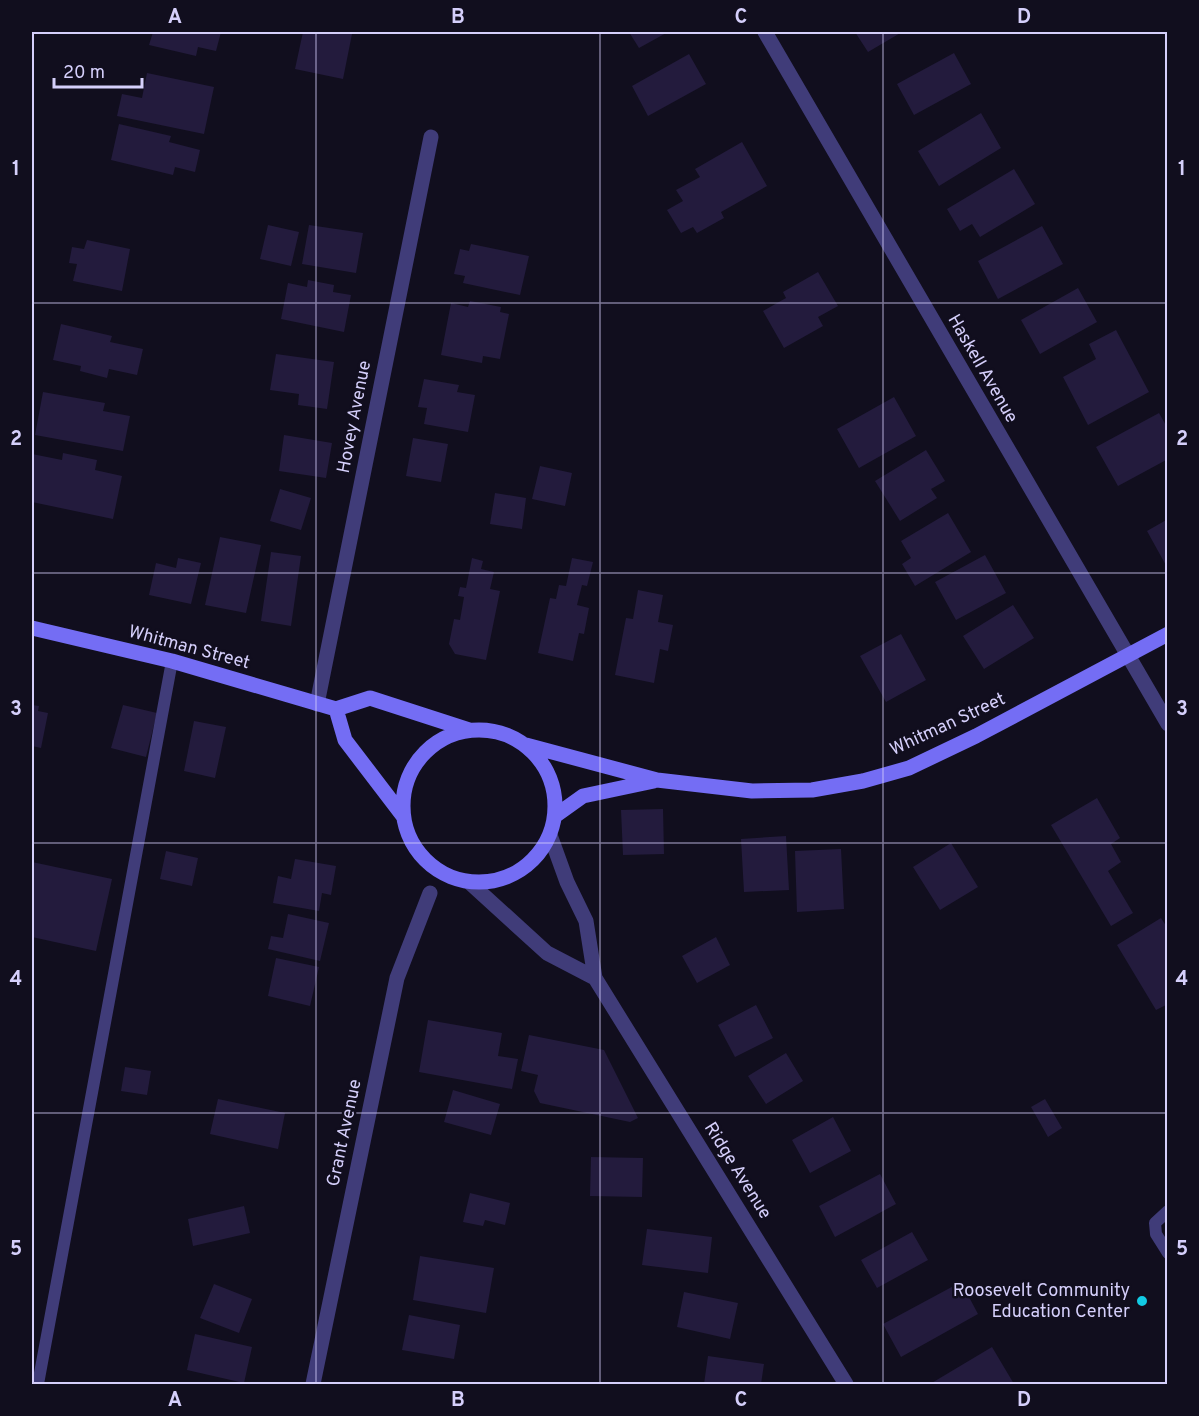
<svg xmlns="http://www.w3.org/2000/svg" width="1199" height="1416" font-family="Overpass,sans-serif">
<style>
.building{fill:#231b3d}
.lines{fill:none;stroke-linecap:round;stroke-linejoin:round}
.service{stroke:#403c79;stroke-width:12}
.minor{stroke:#403c79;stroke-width:15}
.tertiary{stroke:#403c79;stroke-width:15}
.secondary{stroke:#746df4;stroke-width:15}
.grid{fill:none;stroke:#d5cffb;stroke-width:1.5;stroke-opacity:0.55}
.poi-dot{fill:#12cae4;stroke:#110e1e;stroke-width:2}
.labels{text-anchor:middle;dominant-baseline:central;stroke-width:5;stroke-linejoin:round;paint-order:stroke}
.street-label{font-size:18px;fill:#d5cffb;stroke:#110e1e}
.poi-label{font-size:18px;fill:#d5cffb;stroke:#110e1e;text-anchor:end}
.neatline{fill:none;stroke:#d5cffb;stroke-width:2}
.grid-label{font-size:20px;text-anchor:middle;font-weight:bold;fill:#d5cffb}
</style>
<rect width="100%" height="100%" fill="#110e1e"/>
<path class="building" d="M153,32H221L216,51L198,47L196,56L149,45Z
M303,32L352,34L343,79L295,69Z
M629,32H668L639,48Z
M855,32H902L868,52Z
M954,53L971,84L914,115L897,84Z
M689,54L706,84L648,116L632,86Z
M147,73L214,87L204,134L117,116L122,94L142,98Z
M981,113L1001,148L939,186L918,151Z
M119,124L171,136L169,142L200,150L195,172L175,167L173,175L111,160Z
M742,142L767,186L721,212L724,218L697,233L693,227L681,233L667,210L683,201L676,190L700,177L695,169Z
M1014,169L1035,204L980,237L972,224L960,231L947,209Z
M268,225L299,232L291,266L260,259Z
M309,225L363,233L356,273L302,264Z
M1042,226L1063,264L998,299L978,261Z
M87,240L130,249L122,291L73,281L77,264L69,263L72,247L84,249Z
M471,244L529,256L520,295L463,283L465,276L454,274L460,249L469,251Z
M818,272L838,306L818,317L823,326L784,348L763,311L786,298L783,292Z
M308,280L334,285L333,292L351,295L344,332L281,319L288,283L307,287Z
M1078,288L1097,322L1040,354L1021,320Z
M470,301L501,307L500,312L509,314L500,359L483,356L482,363L441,355L451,303L468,307Z
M61,324L112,336L110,342L143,349L137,375L109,369L107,378L80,371L81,366L53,360Z
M1116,330L1149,392L1088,425L1063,377L1096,359L1089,344Z
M276,354L334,362L327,409L298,405L299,394L270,390Z
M424,379L459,385L457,392L475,395L468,432L424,424L427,408L418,407Z
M43,392L105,403L103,411L130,416L123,451L35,435Z
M894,397L916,436L859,468L837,429Z
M1159,413L1168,429V459L1118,486L1096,447Z
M284,435L332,443L326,478L279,471Z
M413,438L448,444L441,482L406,476Z
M926,450L945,481L931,489L937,498L900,521L875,481Z
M63,453L97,460L95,470L122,476L113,519L32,502V454L62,460Z
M540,466L572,473L565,506L532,499Z
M280,489L311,498L301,530L270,521Z
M495,493L526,498L522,529L490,524Z
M948,513L971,552L915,586L902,564L911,558L901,541Z
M1168,519V569L1147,531Z
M220,537L261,545L246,613L205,605Z
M271,552L301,556L291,626L261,621Z
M985,555L1006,593L956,620L935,582Z
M178,558L201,563L191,604L149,595L156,563L176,568Z
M472,558L483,561L481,569L494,572L490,589L500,591L486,660L455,654L449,644L454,619L460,620L464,597L458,596L460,587L466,588Z
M572,558L593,562L587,586L582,585L577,605L589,608L584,634L579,633L573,661L538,653L550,598L556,599L559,585L566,586Z
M638,590L663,595L658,622L673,625L668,651L660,649L654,683L615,675L626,618L633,619Z
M1013,605L1034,638L984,669L963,636Z
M901,634L926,680L886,702L860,656Z
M32,705L39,706L38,711L48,713L41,748L32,746Z
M123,705L157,713L146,757L111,748Z
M194,721L226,727L215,778L184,771Z
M1097,798L1120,838L1111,844L1121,862L1108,871L1133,913L1111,926L1051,825Z
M663,809L664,854L623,855L621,810Z
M786,836L789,890L744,892L741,839Z
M951,843L978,887L940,910L913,867Z
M841,849L844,909L797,912L795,851Z
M166,851L198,858L192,886L160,879Z
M295,859L336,866L331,895L322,893L319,911L273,903L278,876L291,879Z
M32,862L112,879L96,951L32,937Z
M288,914L329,923L320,961L268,949L271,936L283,938Z
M1161,918L1168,929V1004L1156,1010L1117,945Z
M716,937L730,965L697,983L682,956Z
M276,958L319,967L310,1006L268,996Z
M756,1005L773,1038L735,1057L718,1025Z
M428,1020L502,1033L498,1056L518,1059L512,1089L419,1072Z
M529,1035L604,1050L638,1118L630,1122L540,1103L534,1091L538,1075L521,1071Z
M786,1053L803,1081L766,1104L748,1076Z
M125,1067L151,1071L147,1095L121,1091Z
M453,1090L500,1104L491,1135L444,1122Z
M218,1099L285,1113L278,1149L210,1134Z
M1045,1099L1062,1128L1048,1137L1031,1107Z
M833,1117L851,1151L810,1173L792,1140Z
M591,1157L643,1158L642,1197L590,1196Z
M880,1174L896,1204L835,1237L819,1206Z
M470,1193L510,1203L505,1225L485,1220L483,1226L463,1222Z
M244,1206L250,1233L193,1246L188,1219Z
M647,1229L712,1237L708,1273L642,1265Z
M912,1232L928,1260L877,1288L861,1260Z
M420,1256L494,1268L486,1313L413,1300Z
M961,1282L978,1314L901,1357L883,1324Z
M214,1284L252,1299L239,1333L200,1318Z
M684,1292L738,1303L730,1339L677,1327Z
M409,1315L460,1325L454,1359L402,1350Z
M195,1334L252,1347L244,1383L187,1370Z
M992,1347L1014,1384H930Z
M708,1356L764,1364L761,1384H704Z"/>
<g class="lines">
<path class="service" d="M1168,1211L1155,1223L1156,1234L1168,1253
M38,1384L172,661"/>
<path class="minor" d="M765,32L1168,724
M317,704L431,137
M313,1384L397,978L430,893"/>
<path class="tertiary" d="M550,835L567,882L586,921L595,978L846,1384
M469,882L547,953L595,978"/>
<path class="secondary" d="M32,628L172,661L336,709L370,698L469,730
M336,709L345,740L403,816
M403 806a76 76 0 1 1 152 0a76 76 0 1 1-152 0Z
M526,745L657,780L752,791L812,790L863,781L909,768L976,736L1168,634
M555,816L583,796L654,781"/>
</g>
<path class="grid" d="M316,32V1384M600,32V1384M883,32V1384M32,303H1168M32,573H1168M32,843H1168M32,1113H1168"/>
<circle class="poi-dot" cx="1142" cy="1301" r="6"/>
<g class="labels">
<g class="street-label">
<text transform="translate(982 369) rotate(60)">Haskell Avenue</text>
<text transform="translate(355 417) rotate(-79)">Hovey Avenue</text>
<text transform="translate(189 648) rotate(15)">Whitman Street</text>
<text transform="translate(948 725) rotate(-25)">Whitman Street</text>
<text transform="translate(345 1133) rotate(-78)">Grant Avenue</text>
<text transform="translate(737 1171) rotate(58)">Ridge Avenue</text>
</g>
<g class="poi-label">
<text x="1130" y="1291">Roosevelt Community<tspan x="1130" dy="21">Education Center</tspan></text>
</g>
</g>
<rect width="1199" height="1416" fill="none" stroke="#110e1e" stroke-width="66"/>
<path d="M54 78v9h88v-9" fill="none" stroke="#d5cffb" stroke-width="3"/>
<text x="63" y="78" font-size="18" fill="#d5cffb" stroke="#110e1e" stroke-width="4.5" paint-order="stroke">20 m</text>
<rect x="33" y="33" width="1133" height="1350" class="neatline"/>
<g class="grid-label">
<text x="175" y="23">A</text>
<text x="458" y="23">B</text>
<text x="741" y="23">C</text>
<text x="1024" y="23">D</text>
<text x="16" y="175">1</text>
<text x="1182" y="175">1</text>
<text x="16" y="445">2</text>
<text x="1182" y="445">2</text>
<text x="16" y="715">3</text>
<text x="1182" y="715">3</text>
<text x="16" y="985">4</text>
<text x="1182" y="985">4</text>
<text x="16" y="1255">5</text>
<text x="1182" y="1255">5</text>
<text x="175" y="1406">A</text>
<text x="458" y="1406">B</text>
<text x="741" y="1406">C</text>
<text x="1024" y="1406">D</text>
</g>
</svg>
